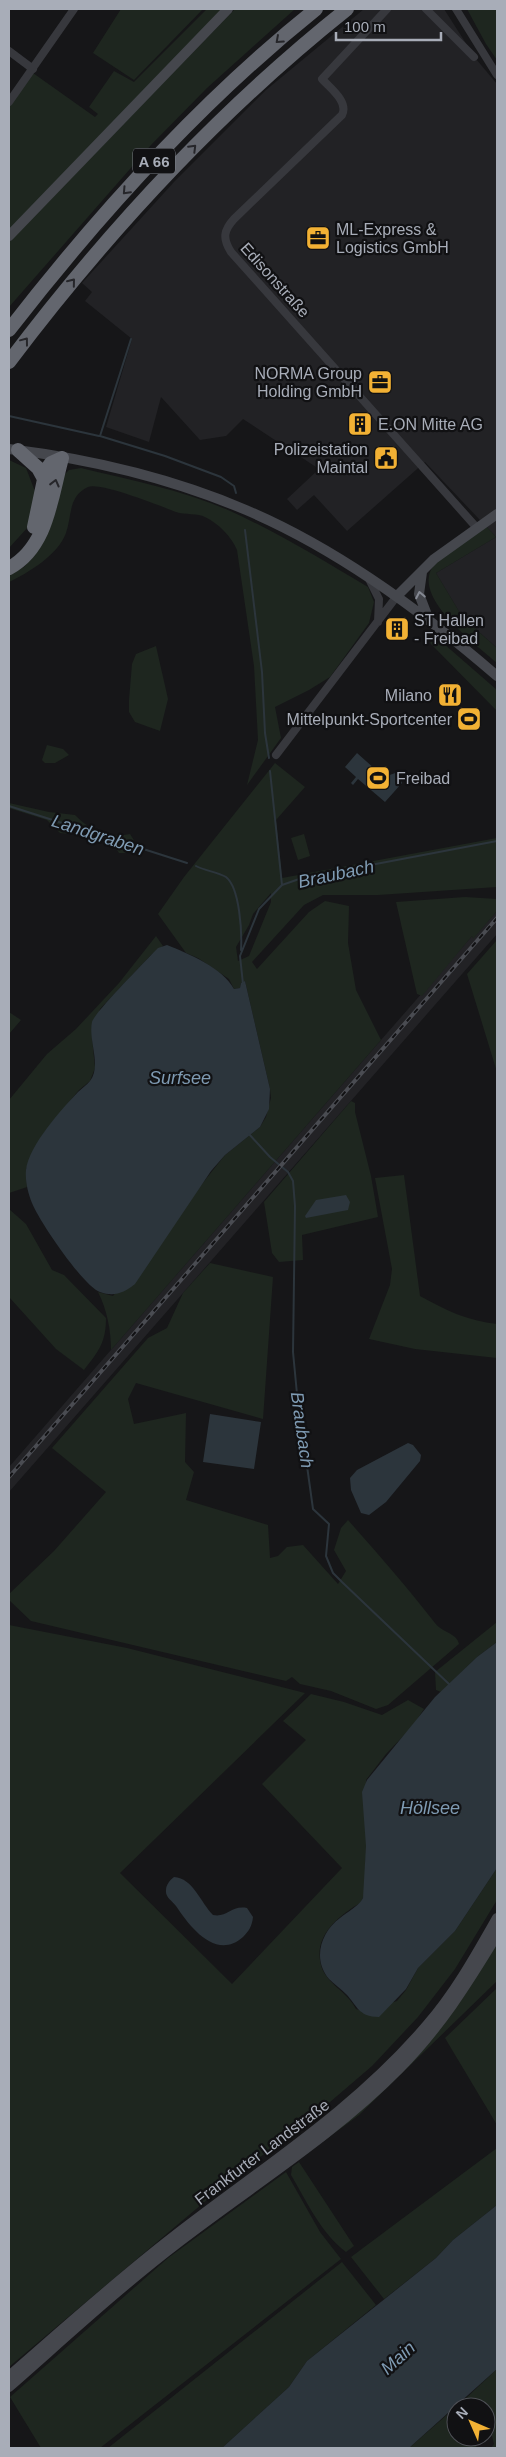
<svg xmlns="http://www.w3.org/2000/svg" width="506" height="2457" font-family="Arial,sans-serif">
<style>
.built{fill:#222225}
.green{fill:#1e261f;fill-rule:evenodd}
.water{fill:#2c353c}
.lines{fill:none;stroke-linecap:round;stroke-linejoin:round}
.stream{stroke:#2c353c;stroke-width:2}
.street{stroke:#37383d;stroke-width:8}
.secondary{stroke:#45474d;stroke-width:10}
.highway{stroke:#63666e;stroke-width:14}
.rail-casing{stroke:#4a4c52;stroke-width:4}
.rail{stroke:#111113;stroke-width:2;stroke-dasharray:5.5;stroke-linecap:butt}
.oneway{stroke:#26262a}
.oneway2{stroke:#858993}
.labels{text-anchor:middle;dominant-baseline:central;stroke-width:4.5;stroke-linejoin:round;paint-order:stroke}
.shield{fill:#111113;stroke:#7b7e86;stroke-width:1}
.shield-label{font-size:15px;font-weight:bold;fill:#a8adb8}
.poi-label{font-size:16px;fill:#a8adb8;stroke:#111113;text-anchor:start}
.street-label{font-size:16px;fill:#a8adb8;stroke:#111113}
.water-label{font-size:18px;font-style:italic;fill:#7f9bb3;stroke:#111113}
</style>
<rect width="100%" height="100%" fill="#161618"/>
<path class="built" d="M364,9H444L476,59L497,84V648L463,618L436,573L496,537L425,462L347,531L314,495L297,510L287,499L319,469L243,419L226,436L200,440L161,397L149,442L106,427L132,339L85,301L92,292L82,283L174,182L266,90Z
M497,911V934L9,1492V1467L381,1040L472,936L473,938Z"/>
<path class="green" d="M121,9H203L134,80L93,53Z
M207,9H224L9,230V105L33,73L95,117L98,114L89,107L114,71L134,82Z
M235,9H295L207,88L151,145L9,307V242Z
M467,9H497V60L486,44Z
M9,460L26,468L36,494L28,527L9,548Z
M81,468C130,480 182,490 228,510C277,532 322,560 368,587L374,602L369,623L330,677L309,690L275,707L281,738L247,785L258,740L254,666L237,550C231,536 219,524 205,517C198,513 185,515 176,512C160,506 101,482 88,487C68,496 72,516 66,533C58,555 28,573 9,582V573L24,567L42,545L57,507L63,476L69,470Z
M486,526L496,537L436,573L463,618L497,648V663C478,646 413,599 432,568C442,553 471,537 486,526Z
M436,637L497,690V711L430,643Z
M156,646L168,699L160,731L135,722L129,712V700L132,664L136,654Z
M47,745L63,749L69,755L55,763H45L42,760Z
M275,763L305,787L276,820L282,878L497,838V887L378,895H323L304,905L252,962L257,969L309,912L325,901L349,906L348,943L356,990L381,1040L111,1350C111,1330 107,1310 98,1292L113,1296L225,1155L260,1127L266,1117L271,1098L270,1089L245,981L241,983L240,988L234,989L229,979L198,958L186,953L158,914L184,877ZM271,893V902L249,956L238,961L236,947L249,925L253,914Z
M9,803L49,812L75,815C89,830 109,839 130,834L135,842L134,848L128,853H119L117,850L118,843L85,831L71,834L60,833L47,820L9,808Z
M304,834L310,856L298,860L291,838Z
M465,897L497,899V911L473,939L472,936L422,996L417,994L396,902Z
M156,936L163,946L152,954L100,1009L92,1037L95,1068L90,1081L79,1090L44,1133L26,1169L27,1187L9,1193V1100L47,1054L76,1029L119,983Z
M497,940V1072L467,974Z
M9,1012L21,1020L9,1034Z
M351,1101L355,1103V1112L371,1176L378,1217L302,1235L303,1260L279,1262L272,1253L264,1202Z
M404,1175L420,1296C445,1310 468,1321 497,1324V1358L415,1349L369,1339L390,1285L392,1269L375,1178Z
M9,1209L26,1224L52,1270L64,1275L106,1318C106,1342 99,1351 84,1370L56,1349L9,1297Z
M210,1263L273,1277L263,1419L136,1383L128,1399L134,1424L186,1413L185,1462L194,1472L186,1500L268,1525L270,1558L278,1556L287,1547L303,1545L338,1584L346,1571L334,1550L341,1528L348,1520C378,1554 407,1587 435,1623C441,1632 457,1633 459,1644L388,1705L376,1709L331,1691L300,1684L292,1677L286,1681L31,1621L9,1600V1594L54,1551L106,1492L52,1448L148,1338L167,1328L183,1293Z
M497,1622V1642L477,1657L441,1692L436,1690L435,1672Z
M9,1625L127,1648L305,1693L120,1873L232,1984L342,1868L262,1784L306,1740L283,1721L311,1694L344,1702L382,1715L408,1700L424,1709L412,1727L386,1754L366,1780V1857C363,1871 368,1885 363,1898C361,1904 356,1905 352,1908C333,1921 314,1939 321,1965C325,1983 348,1992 356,2009L362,2011L397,2001L406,1990L418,1968L455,1931L497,1868V1900L455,1969L418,2017L372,2066L309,2120L234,2177L9,2367Z
M497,1942V1981L359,2115L298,2160Z
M497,1988V2125L445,2038Z
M497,2148V2205L453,2240L436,2258L384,2299L351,2257Z
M299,2162L354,2246L346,2252C321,2233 307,2202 291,2175L292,2167Z
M286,2172L320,2232L341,2259L100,2448H41L10,2397L168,2258Z
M342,2262L376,2305L307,2361L289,2387L222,2448H108Z
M497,2369V2448H491L494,2444L492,2436L486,2427V2407H469L464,2400Z
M456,2407V2437H477L476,2448H409Z"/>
<path class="water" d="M357,753L384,777L398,772L402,783L385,802L358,779L353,785L351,783L356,777L345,767Z
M167,945C189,954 223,968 234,989L240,988L241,983L245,981L270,1089L269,1109L260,1127L225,1155L211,1171L135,1284C124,1293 114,1297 100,1292C84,1287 39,1221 32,1203C28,1193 25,1181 26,1170C29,1145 62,1109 78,1092C82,1088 87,1085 90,1081C102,1065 88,1041 92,1022C95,1012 142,965 152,954L158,948Z
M346,1195L350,1202L348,1210L306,1218L305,1216L316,1200Z
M210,1414L261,1422L254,1469L203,1462Z
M408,1443L413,1445L421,1455L420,1461L386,1502L369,1515L361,1513L351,1490L350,1478L357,1470Z
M497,1642V1868L455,1931L418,1968L406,1989L379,2017C358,2017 357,2005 346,1994C341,1989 334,1984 329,1979C312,1959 321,1932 340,1918C347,1912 359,1906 363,1898L366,1846L362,1792L367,1780L435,1697L477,1657Z
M174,1877C193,1878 201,1903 213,1915C227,1918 231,1905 247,1908L253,1917C252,1926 249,1931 243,1937C216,1961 190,1927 176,1906C172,1901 165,1897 166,1890C166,1885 170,1880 174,1877Z
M497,2205V2369L409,2448H222L289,2387L307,2361L436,2258L453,2240Z"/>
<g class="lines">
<path class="stream" d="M131,339L100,436L165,456L221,477L234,486L236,493
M9,416L99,436
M245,530L262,672L265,733L269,758
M270,771L282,885
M9,806L187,863
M196,866C205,871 218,872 226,877C240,888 242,933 241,950
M243,984L240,956L259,909L282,885L302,878L497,841
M249,1134L270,1157L288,1172L293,1181L295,1206L293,1352L297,1394L313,1509L329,1524L326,1556L333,1573L342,1582L450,1685"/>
<path class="street" d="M387,9L322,79C330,88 349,102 342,115L234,219C224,230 222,238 231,252L477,528
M426,9L474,57
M456,9L497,75
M9,51L33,69
M9,102L74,9
M369,579L379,599L378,622
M276,755L397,596"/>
<path class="secondary" d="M9,236L228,9
M9,449C90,459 171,478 246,510C338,549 422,611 497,676
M422,572L419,594L429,620
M397,596L434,559L497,514
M9,2376C63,2329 116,2281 173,2237C260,2169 354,2111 427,2025C455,1993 476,1955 497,1918
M9,2387C65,2338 120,2287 179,2242C253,2185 333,2136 399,2069C439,2029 468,1983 497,1935"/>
<path class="highway" d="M9,330C99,214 201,101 316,9
M9,362C107,232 219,111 347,9
M18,450L38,468L44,479
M34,527L46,470L51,463L62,458
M9,568C48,547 51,497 62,458"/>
<defs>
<path id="rail" d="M9,1477L497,918"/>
</defs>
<use href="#rail" class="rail-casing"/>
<use href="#rail" class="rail"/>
</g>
<defs><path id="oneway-chevron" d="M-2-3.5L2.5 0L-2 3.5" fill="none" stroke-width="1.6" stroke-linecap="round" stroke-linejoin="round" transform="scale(1.25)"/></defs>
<g class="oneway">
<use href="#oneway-chevron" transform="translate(279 40) rotate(138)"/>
<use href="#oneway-chevron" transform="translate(193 148) rotate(-45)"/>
<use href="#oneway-chevron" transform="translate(126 191) rotate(133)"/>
<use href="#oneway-chevron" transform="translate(72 282) rotate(-51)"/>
<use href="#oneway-chevron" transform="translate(25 341) rotate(-53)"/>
<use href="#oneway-chevron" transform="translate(55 483) rotate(-76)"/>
</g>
<use class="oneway2" href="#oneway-chevron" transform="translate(420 595) rotate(-101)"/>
<defs>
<symbol id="office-square" viewBox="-11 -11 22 22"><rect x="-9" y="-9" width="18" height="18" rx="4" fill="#f2b134" stroke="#111113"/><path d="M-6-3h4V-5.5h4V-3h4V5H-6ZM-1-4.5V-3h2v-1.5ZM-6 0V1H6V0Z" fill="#111"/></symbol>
<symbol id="building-square" viewBox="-11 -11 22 22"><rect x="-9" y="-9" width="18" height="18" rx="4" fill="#f2b134" stroke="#111113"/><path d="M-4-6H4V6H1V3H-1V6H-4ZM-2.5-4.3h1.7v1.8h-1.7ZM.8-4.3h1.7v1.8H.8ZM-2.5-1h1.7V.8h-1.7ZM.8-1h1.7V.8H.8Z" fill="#111"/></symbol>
<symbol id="civic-square" viewBox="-11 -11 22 22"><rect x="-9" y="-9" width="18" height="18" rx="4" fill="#f2b134" stroke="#111113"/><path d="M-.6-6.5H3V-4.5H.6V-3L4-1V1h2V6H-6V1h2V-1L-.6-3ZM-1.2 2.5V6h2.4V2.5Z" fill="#111"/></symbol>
<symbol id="restaurant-square" viewBox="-11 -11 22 22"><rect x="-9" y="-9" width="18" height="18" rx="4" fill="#f2b134" stroke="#111113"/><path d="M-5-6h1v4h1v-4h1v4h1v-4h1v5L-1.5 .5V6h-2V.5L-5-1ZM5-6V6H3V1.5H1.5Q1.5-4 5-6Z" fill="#111"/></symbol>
<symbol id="stadium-square" viewBox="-11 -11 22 22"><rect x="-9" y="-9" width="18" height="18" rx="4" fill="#f2b134" stroke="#111113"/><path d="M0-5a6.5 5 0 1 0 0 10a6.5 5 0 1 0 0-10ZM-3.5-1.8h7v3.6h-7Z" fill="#111"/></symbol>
</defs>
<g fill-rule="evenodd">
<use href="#office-square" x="304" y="224" width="28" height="28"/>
<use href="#office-square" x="366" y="368" width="28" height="28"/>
<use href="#building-square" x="346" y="410" width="28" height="28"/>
<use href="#civic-square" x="372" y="444" width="28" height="28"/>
<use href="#building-square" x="383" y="615" width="28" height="28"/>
<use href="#restaurant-square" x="436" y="681" width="28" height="28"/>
<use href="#stadium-square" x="455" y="705" width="28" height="28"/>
<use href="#stadium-square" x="364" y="764" width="28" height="28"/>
</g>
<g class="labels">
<rect class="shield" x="133" y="148.5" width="42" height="25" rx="4"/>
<g class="shield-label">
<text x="154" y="161">A 66</text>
</g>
<g class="poi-label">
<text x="336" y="229">ML-Express &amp;<tspan x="336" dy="18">Logistics GmbH</tspan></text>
<text x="362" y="373" text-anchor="end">NORMA Group<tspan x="362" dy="18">Holding GmbH</tspan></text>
<text x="378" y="424">E.ON Mitte AG</text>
<text x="368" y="449" text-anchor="end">Polizeistation<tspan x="368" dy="18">Maintal</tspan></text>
<text x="414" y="620">ST Hallen<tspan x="414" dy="18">- Freibad</tspan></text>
<text x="432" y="695" text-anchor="end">Milano</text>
<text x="452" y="719" text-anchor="end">Mittelpunkt-Sportcenter</text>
<text x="396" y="778">Freibad</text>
</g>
<g class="street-label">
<text transform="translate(275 280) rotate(48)">Edisonstraße</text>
<text transform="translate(262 2152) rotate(-37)">Frankfurter Landstraße</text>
</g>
<g class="water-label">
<text transform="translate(98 835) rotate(18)">Landgraben</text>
<text transform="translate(336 874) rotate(-12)">Braubach</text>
<text x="180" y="1078">Surfsee</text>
<text transform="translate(302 1430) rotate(82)">Braubach</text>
<text x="430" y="1808">Höllsee</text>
<text transform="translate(398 2358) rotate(-42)">Main</text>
</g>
</g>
<rect width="506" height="2457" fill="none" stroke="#a8adb8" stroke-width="20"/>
<g transform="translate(471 2422) rotate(315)"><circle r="24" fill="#111113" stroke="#4d4f55"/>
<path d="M0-4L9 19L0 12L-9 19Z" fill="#f2b134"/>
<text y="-8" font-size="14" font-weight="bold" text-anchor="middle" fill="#a8adb8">N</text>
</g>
<path d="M336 32v8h105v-8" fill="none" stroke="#a8adb8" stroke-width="2.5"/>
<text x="344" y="32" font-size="15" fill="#a8adb8" stroke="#111113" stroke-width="4" paint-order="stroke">100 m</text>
</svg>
